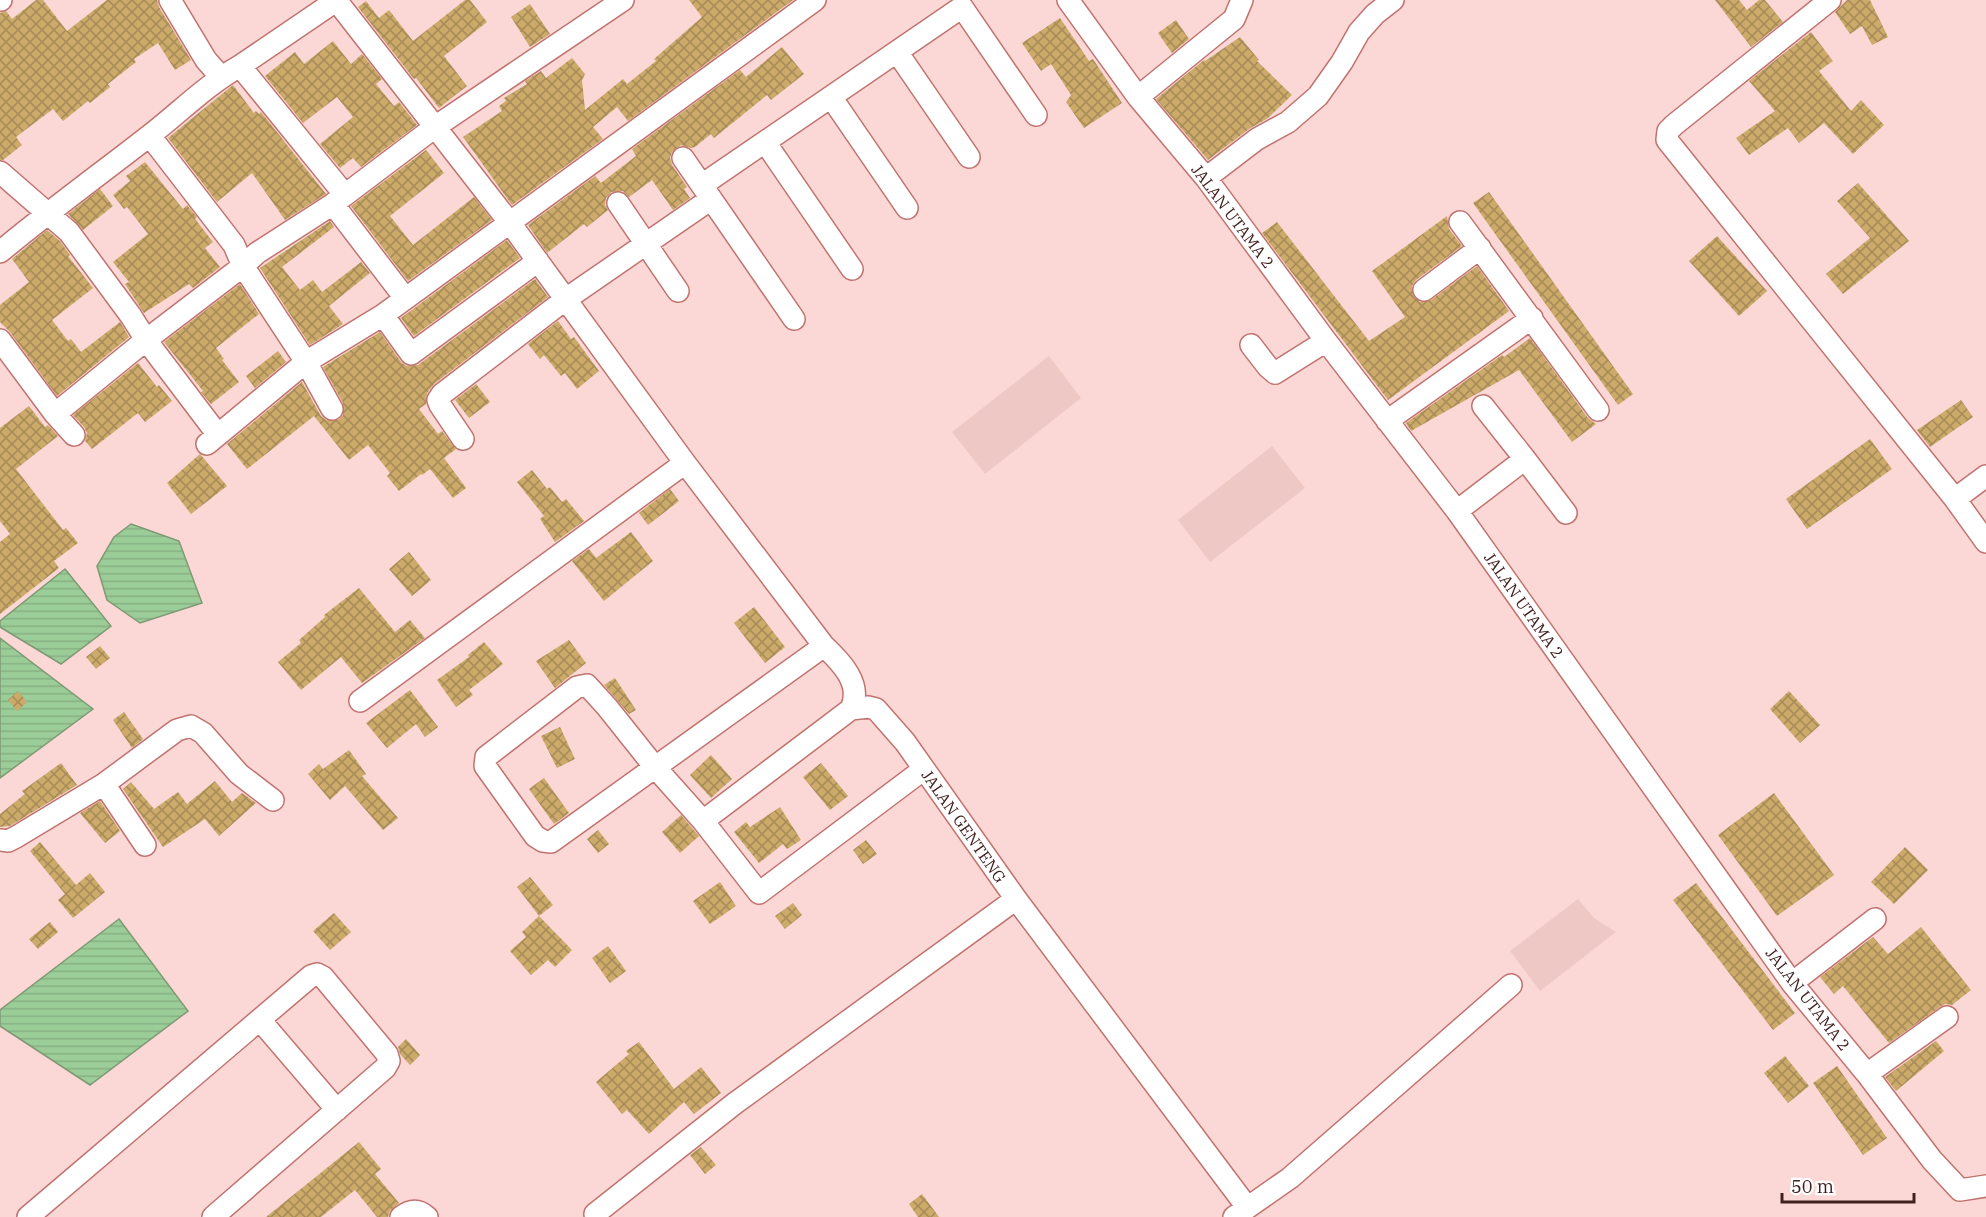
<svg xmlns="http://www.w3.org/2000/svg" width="1986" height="1217" font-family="'IBM Plex Serif',serif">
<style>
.built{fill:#eec8c5}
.water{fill:url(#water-rules);stroke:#809974;stroke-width:1.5}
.building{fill:url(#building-cross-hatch)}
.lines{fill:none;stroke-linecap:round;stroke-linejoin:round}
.street-casing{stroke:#c0736f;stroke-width:24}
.street{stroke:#fff;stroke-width:21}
.labels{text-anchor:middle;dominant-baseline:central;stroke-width:5;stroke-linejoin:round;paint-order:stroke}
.street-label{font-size:16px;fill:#40211f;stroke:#fff}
</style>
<defs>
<pattern id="water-rules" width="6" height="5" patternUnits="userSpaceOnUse" patternTransform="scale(1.5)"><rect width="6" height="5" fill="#9bcd98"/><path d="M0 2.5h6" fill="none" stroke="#87b083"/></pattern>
<pattern id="building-cross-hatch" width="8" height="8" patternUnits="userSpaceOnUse" patternTransform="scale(1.5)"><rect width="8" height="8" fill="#cbaa6a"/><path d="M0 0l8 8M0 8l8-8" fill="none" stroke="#a68a57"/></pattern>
</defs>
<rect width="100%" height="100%" fill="#fbd8d6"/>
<path class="built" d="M1049,356L1081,398L985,474L952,432Z
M1272,446L1305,488L1210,562L1178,520Z
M1578,899L1594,918L1616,932L1540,991L1510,951Z"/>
<path class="water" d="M131,524L179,541L202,603L140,623L107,600L97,566L114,537Z
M65,569L111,626L61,664L0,627V621Z
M0,638L93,709L0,778Z
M119,919L188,1011L90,1085L0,1026V1010Z"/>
<path class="building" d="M36,0H43L67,31L107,0H157L159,7L191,60L175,70L158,43L134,59L136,62L108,84L110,87L90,103L88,101L63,121L53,109L16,137L22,145L3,160H0V13L6,11L12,19Z
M465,0H470L487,22L444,56L467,86L439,108L416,78L414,79L358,7L366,1L379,18L389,10L413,41Z
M689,0H793L628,121L617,107L593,127L603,139L512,205L463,137L502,111L499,106L506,101L504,98L527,84L525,81L541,71L546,78L572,58L585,74L582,80L585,110L623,79L627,84L656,61L654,59L702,17Z
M1715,0H1739L1747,10L1759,0H1765L1783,22L1751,47Z
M1847,0H1870L1888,37L1872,45L1862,26L1850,34L1835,12Z
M530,4L550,34L530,47L511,17Z
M1060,18L1089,61L1093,59L1122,103L1084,128L1066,102L1071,95L1051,64L1041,71L1022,43Z
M1176,20L1189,39L1172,53L1158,33Z
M1811,32L1833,61L1819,71L1851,111L1861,100L1884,125L1853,154L1824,123L1799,143L1788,128L1749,155L1736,138L1775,111L1749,81Z
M1240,37L1259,60L1257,61L1292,95L1268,118L1249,129L1208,160L1156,99L1204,60L1205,61Z
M333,41L351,64L362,54L382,79L376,84L394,106L399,102L417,125L361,167L353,158L340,168L320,144L353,117L337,97L303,123L265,76L295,52L304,64Z
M782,47L804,74L771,100L767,95L714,138L711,134L695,147L691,148L681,145L672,152L670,158L672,165L687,187L684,189L690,198L673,210L652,180L629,197L623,191L611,192L606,198L605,205L608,210L587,227L584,224L547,253L528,225L595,176L601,183L636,156L632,149L740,70L746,77Z
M233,85L254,113L256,111L259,114L261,112L326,194L285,220L252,173L217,202L168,138Z
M426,150L444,173L390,216L413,245L474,197L492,220L408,281L351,206Z
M145,162L183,209L187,205L197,217L195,219L213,242L205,248L220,267L193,288L189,284L144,313L125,284L129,282L113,262L148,234L127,207L124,209L113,195L130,181L126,176Z
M1858,183L1909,241L1843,294L1826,274L1870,238L1837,201Z
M100,189L113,206L83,230L68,214Z
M1489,192L1633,394L1618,405L1473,203Z
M1447,216L1449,229L1462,246L1416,280L1412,286L1414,297L1420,302L1431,300L1477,266L1509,311L1388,400L1262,233L1277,222L1369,341L1405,317L1372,271Z
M330,221L334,227L282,267L300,290L313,280L322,292L361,262L370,273L329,306L343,324L310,345L260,268Z
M47,230L60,241L70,255L68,256L93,288L52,320L68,341L71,339L81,352L120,322L129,337L57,396L10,332L0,322V305L29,282L12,259Z
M1717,236L1767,291L1739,316L1689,261Z
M507,240L520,258L414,336L401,318Z
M535,279L548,297L434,384L427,393L426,404L419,409L438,434L442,431L456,449L444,458L466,488L453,498L430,469L422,475L421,474L399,491L387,476L390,473L368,445L349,460L314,416L247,469L227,444L302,382L321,416L326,420H338L343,415V403L323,367L380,332L401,362L406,366L418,365Z
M240,284L259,314L216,348L224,359L222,360L239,382L211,404L201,392L203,391L164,342Z
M558,321L571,339L574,337L599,371L577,389L565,373L561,376L544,355L540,359L528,344Z
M1530,338L1588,418L1596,424L1572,442L1519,370L1411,431L1406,423L1502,355L1504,357Z
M278,351L286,362L255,388L246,376Z
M138,363L157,387L159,385L172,401L145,422L138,413L92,449L85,441L87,433L84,427L73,415Z
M476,384L490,402L469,418L455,400Z
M1961,400L1973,417L1930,447L1917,430Z
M29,406L45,427L48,425L58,436L16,469L63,530L66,528L78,543L54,561L59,568L0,614V542L10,534L0,521V428Z
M1870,439L1892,469L1807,529L1786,499Z
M200,454L227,486L191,514L167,483Z
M532,470L547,489L550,487L562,502L566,499L584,521L555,542L540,519L544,516L517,482Z
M670,489L679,501L648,525L639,513Z
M631,532L653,561L604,601L572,561L589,549L596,558Z
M409,552L431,580L412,596L389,569Z
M359,588L395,632L410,620L425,638L362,683L341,657L301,690L278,662L301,643L299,640L325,617L324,615Z
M754,607L785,647L765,663L734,623Z
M569,640L586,663L555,688L536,661Z
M484,642L503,664L469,690L473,695L456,707L437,680L469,657L468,655Z
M100,646L110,658L96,669L86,657Z
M615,678L636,710L629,714L604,685Z
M410,690L438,727L425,737L416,724L387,748L366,723Z
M18,691L27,702L17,711L8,700Z
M1789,691L1820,725L1800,743L1770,709Z
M124,712L143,739L132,748L113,720Z
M560,727L575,759L557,768L541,736Z
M349,750L366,774L362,776L398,818L383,830L345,786L330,800L308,774L319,764L323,769Z
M711,755L732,779L711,798L690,775Z
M61,763L77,785L10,826L0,827V814L25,794L22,791Z
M821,763L848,796L830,810L803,777Z
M544,778L569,813L554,824L529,789Z
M215,781L232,802L242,793L256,803L219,836L205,819L163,847L123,789L131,782L154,809L178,792L187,804Z
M1774,793L1834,875L1777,916L1718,835Z
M100,801L120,831L105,843L80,813Z
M780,807L801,840L787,849L783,844L759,863L734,832L746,822L750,827Z
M681,815L699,836L680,853L662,832Z
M598,830L609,844L598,853L587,839Z
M866,840L877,854L863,864L853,850Z
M40,842L76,885L90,873L105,892L73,918L58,900L65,894L30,851Z
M1905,847L1928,870L1894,904L1871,882Z
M530,877L553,905L539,916L517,887Z
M720,882L736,906L710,924L693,901Z
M1696,883L1795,1013L1773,1030L1673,900Z
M793,903L802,915L785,929L775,916Z
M334,913L351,932L330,950L313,931Z
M539,916L572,950L555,967L548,960L531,975L510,951L526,937L522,932Z
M50,922L58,932L38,949L29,939Z
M1921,927L1971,990L1952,1005L1945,1004L1940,1007L1889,1043L1843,986L1834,994L1820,977L1873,937L1888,954Z
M608,946L626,971L610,983L592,958Z
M406,1039L420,1055L410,1065L400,1054L398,1047Z
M1936,1041L1944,1051L1896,1091L1885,1077Z
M639,1042L674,1089L701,1067L721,1093L694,1114L684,1102L649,1134L627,1110L622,1114L596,1082L629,1054L626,1051Z
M1785,1056L1809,1086L1788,1103L1764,1073Z
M1837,1066L1887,1138L1863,1155L1813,1083Z
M359,1142L381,1169L375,1174L399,1203L390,1211L388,1217H377L355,1190L321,1217H266Z
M701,1147L716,1165L705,1174L690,1155Z
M922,1194L939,1217H918L909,1204Z"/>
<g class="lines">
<defs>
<path id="street" d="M0,0H1
M170,0L206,60L221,77
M336,0L510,223L685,463L824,646C841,662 863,684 851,709L868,707L876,709L905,742L1016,899L1247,1207
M1068,0L1138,97L1206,178L1326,341L1457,511L1792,983L1867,1074L1932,1160L1960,1190L1986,1186
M1830,0L1674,125L1668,131L1667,140L1955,499L1986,542
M897,52L969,157
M240,66L337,0
M831,97L907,208
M1138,97L1234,19L1242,0
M150,136L234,245L243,266L306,362L332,409
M765,142L852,269
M683,158L794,319
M0,172L69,232L131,316L146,340L218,435
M1206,178L1257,139L1288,122L1318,96L1342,62L1359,32L1375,14L1393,0
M702,185L962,7L1036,115
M618,203L678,291
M333,204L405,298
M1460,222L1598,410
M0,252C48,212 99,175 149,136C179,113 206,85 240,66L345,195
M1424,290L1480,248
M383,315L411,354L538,261
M0,340L55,414L74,435
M1251,345L1268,367L1275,373L1326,341
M1483,406L1525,459
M55,414L146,340L243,266L257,253L333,204L435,127L623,0
M1387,421L1532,318
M463,439L440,405L438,400L442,394L566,299L711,199
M207,444L306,362L383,315L815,0
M1955,499L1986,476
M1457,511L1525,459L1566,513
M824,646L551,842L543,841L535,836L485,766L486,757L577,687L587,685L607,707L654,766L703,821L759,893L924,769
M360,701L685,463
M104,784L145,845
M703,821L851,709
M0,840L8,841L16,837L104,784L177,730L191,726L203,733L239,774L273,800
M1792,983L1875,919
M260,1020L337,1110
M1867,1074L1947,1017
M595,1214L734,1104L1016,899
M28,1217L311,976L317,974L323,977L387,1054L389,1061L385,1068L213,1217
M401,1217C410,1210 418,1209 427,1217
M1234,1217L1290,1178L1511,985"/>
</defs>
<use href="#street" class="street-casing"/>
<use href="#street" class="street"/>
</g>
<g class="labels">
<g class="street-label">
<text transform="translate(1233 216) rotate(53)">JALAN UTAMA 2</text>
<text transform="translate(1524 605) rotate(55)">JALAN UTAMA 2</text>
<text transform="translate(964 826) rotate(55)">JALAN GENTENG</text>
<text transform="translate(1808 999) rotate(52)">JALAN UTAMA 2</text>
</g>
</g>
<path d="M1782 1193v9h132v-9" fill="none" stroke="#40211f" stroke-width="3"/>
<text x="1791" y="1193" font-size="18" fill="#40211f" stroke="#ffffff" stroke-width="4.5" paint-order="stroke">50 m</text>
</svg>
